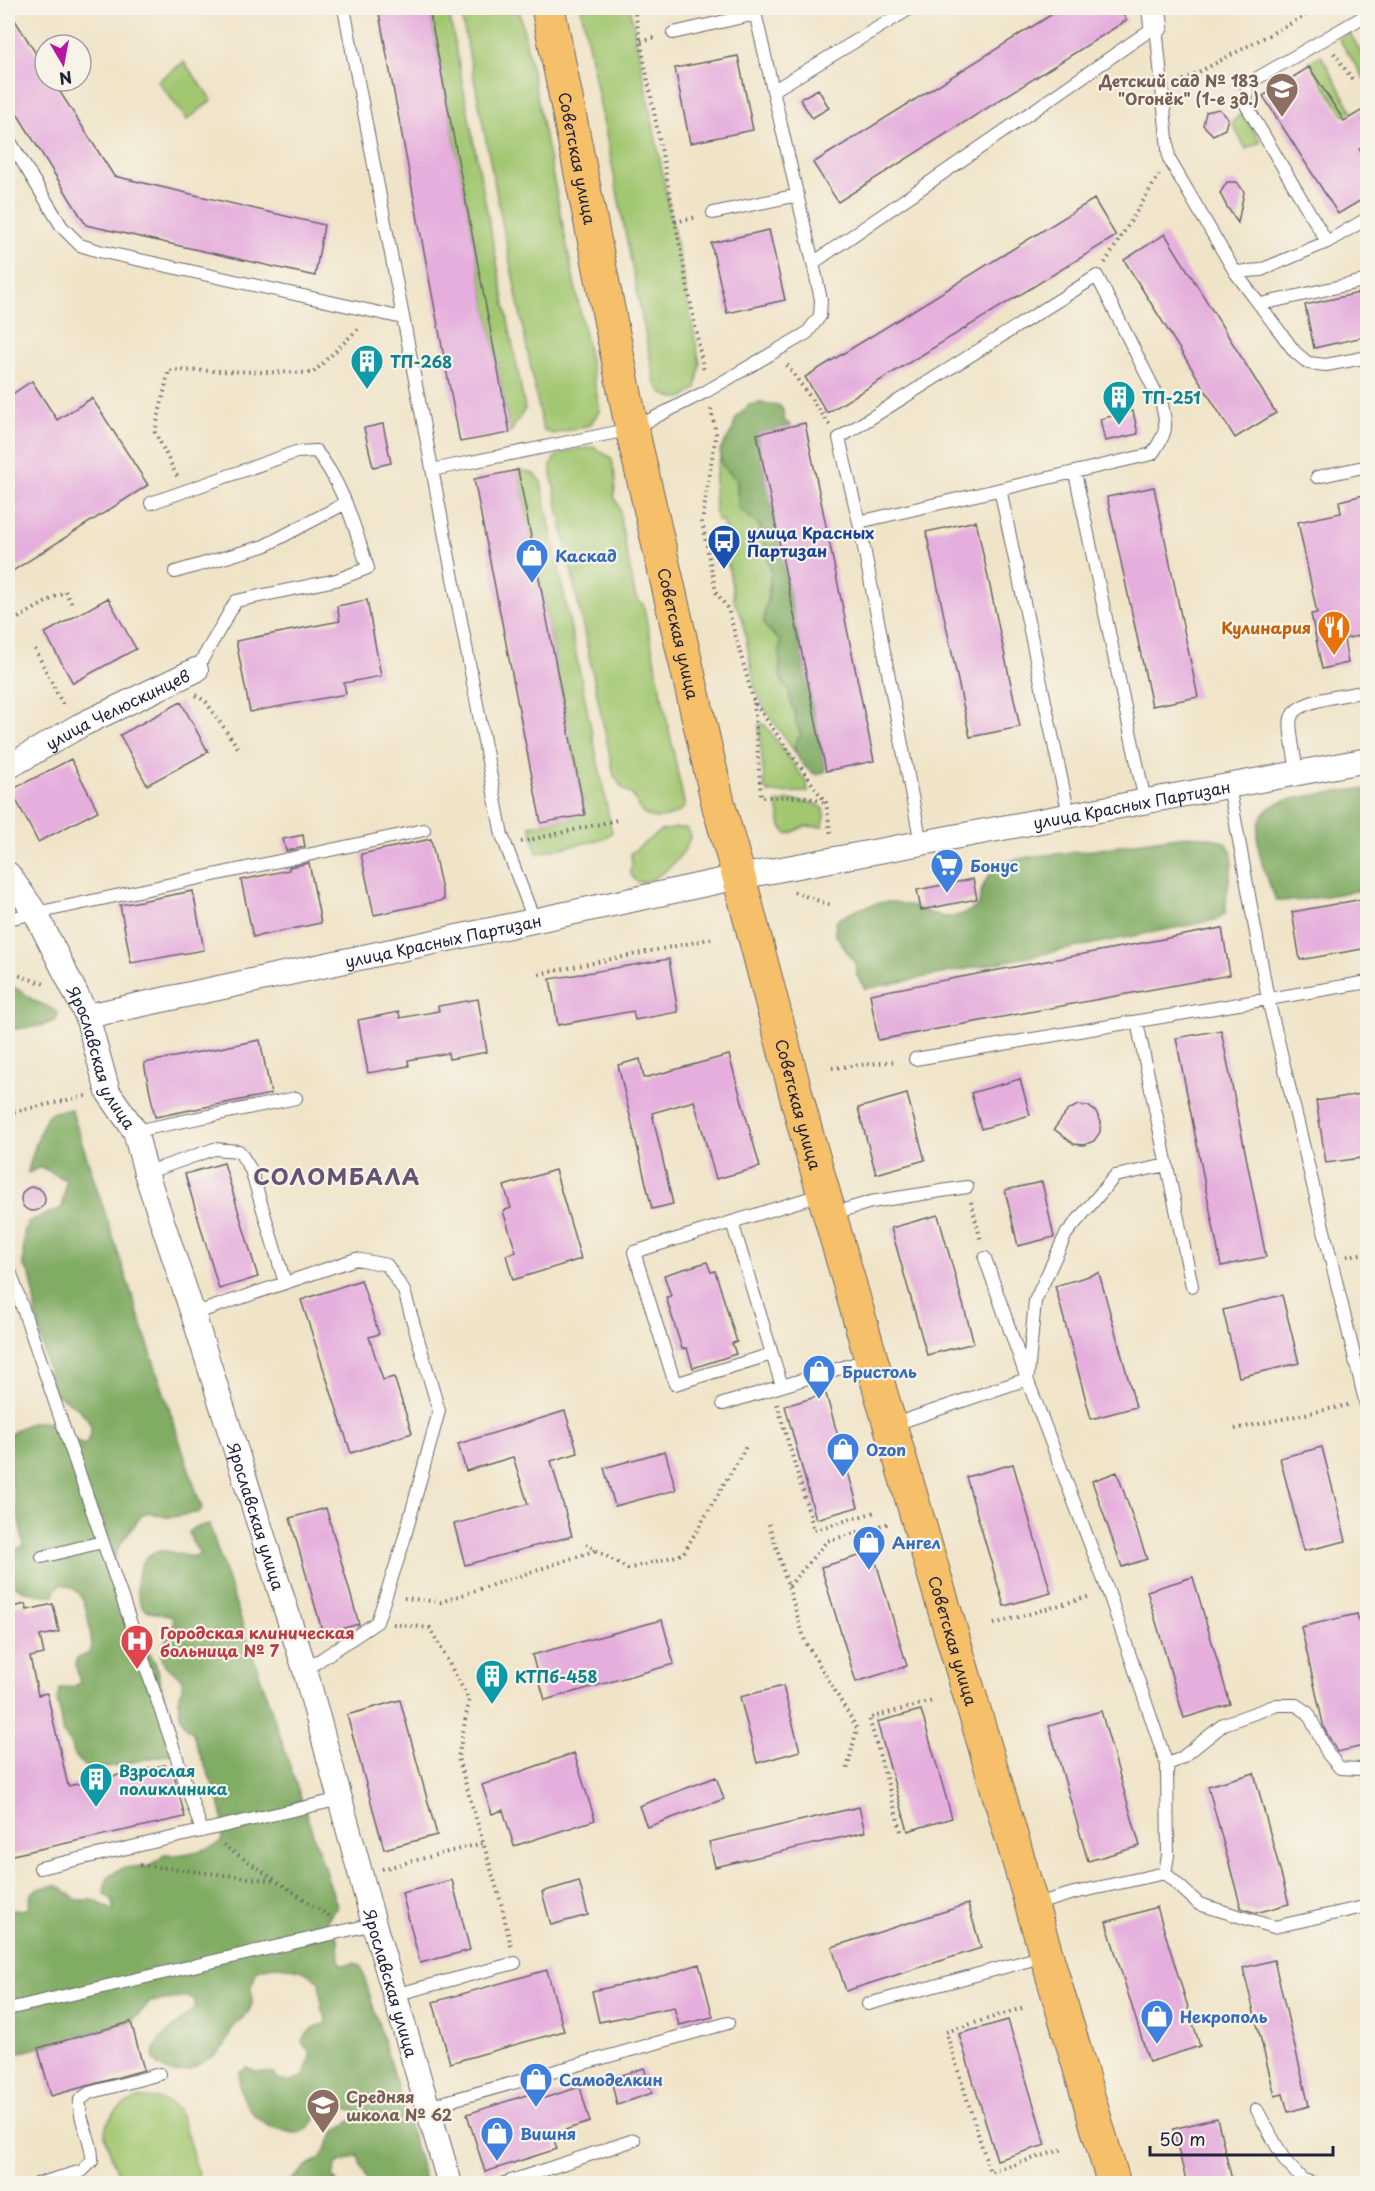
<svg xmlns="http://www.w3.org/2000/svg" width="1375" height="2191" font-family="'Playpen Sans',sans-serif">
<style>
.green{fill:#a2c771;stroke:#627456;stroke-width:1.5}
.forest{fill:#81ac63;stroke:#52674f;stroke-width:1.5}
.building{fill:#e5aedd}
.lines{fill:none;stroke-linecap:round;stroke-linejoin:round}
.service-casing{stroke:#6a666c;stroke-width:14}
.minor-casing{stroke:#6a666c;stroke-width:26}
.primary-casing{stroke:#6a666c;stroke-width:35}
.path{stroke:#6a666c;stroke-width:4;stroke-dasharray:1.5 4.5;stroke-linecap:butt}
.service{stroke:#fff;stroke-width:12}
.minor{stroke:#fff;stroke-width:24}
.primary{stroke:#f6c06b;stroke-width:33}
.labels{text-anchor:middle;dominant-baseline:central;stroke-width:4.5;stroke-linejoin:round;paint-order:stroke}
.education-label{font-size:16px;font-weight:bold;fill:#785e54;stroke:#f7f3e8;text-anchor:end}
.street-label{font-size:16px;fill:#22223b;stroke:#f7f3e8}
.culture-label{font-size:16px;font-weight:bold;fill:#0d838f;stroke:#f7f3e8;text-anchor:start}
.transit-label{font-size:16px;font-weight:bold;fill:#164399;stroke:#f7f3e8;text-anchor:start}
.shop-label{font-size:16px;font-weight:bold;fill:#366cbe;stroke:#f7f3e8;text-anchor:start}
.food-label{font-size:16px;font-weight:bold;fill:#c56008;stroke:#f7f3e8;text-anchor:end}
.health-label{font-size:16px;font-weight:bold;fill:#be3a42;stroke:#f7f3e8;text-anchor:start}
.district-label{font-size:22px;font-weight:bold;letter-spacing:1.5px;fill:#665374;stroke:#f7f3e8}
</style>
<rect width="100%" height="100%" fill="#f7f3e8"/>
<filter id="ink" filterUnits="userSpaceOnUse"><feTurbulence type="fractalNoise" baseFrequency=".0167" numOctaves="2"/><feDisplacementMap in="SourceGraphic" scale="12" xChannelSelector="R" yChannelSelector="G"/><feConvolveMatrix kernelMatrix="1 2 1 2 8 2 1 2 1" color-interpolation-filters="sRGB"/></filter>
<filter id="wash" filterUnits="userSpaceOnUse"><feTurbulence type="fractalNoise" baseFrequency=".008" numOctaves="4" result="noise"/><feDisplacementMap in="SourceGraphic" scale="24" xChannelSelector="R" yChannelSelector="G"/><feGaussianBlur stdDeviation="1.35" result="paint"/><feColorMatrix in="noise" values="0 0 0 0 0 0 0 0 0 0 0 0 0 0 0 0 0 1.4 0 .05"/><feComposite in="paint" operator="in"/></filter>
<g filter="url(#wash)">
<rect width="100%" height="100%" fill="#f0e4c8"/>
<path class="green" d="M429,8H448L525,409L510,433Z
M460,8H519L600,410L590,425L553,434L543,430Z
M581,8H630L700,364L696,388L685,397C671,400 662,396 655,383Z
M1349,32L1367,62V83L1339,39Z
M1321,55L1352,111L1344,116L1309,62Z
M184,62L212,100L187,120L158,81Z
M1242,112L1261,142L1246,149L1232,123Z
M593,447L610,457L612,460L616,481L614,495L620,510L621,523L635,595L638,601L643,604L684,803L685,806C676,817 655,823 643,813C637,808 637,801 633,796C630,792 625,792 622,788C619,783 618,780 614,776L551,473C548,448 576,451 593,447Z
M720,458L725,469L737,479L738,507L757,523L761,531L771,572L764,622L765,626L780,641L781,680L789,691L801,734L795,747L797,755L764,708L755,687L742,617L735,604L726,553L730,552L722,520L717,521C713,498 713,480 720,458Z
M518,470C529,472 535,472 541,482L612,832L604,839L537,853L530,826L585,814Z
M762,724L765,725L807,783L808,792L769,793L765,788L759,729V725Z
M789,800L814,803L822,807L825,816L823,826C816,828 813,826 807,826C799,827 795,833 787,834L781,827L777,803Z
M677,828H686L690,833C692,851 655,885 639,882C634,881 632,876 630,872L632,865L631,853L660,831Z
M141,2098C154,2098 166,2099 176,2108C184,2116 196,2170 201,2183H121C118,2172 105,2142 105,2133C106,2114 126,2102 141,2098Z"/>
<path class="forest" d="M760,403L779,405L783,410L784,420L791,426L757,434L826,771L817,775C807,771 791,755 796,742C797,739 800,737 801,734L796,723L795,711L792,708L789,691L780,676V641L765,626L764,622L765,610L769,596L771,568L760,526L738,507L737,480L722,465L720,450L733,429L736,418L749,405Z
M1359,789L1367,790V889L1296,901L1276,900C1264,873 1239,815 1281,802C1306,794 1334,793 1359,789Z
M1188,836C1258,836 1223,870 1226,913L1215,920L865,989L857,976L855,963L835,934L836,921C849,912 877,900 894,902C930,907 941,931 979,905C980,889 986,875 1000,865C1013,856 1060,854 1077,852C1114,848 1151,839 1188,836Z
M8,985C24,990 25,997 37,1002C45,1006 52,1007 58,1014L56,1021L40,1026L8,1030Z
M71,1109L202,1509L197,1513C188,1513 181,1516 172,1517C164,1518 156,1514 148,1512L141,1516L123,1540L117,1550L113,1566L142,1640L155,1662L166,1705L174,1718L176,1732L171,1754L94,1770L85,1767L74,1754L68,1739L62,1732V1720L57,1700L60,1688L73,1687L80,1683L76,1666L77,1658L90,1653L92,1646C88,1622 90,1590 62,1584L56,1589L54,1595C41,1596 18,1594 11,1580C7,1572 10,1561 8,1552L24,1546L8,1464V1436C25,1422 40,1416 61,1429C70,1434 74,1441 84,1445C107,1422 69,1401 52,1392L35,1309V1298L30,1275L23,1265L24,1232L29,1221L62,1208L66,1180L41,1167L28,1173C29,1164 43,1120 48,1115C54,1110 64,1111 71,1109Z
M209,1524L337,1906L336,1909L332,1912L326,1922L338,1939L339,1960L342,1965L355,1963L361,1966L426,2183H367L358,2156L337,2163L333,2177L338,2183H288L306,2166L320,2159L335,2132L355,2118V2111C342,2106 334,2104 321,2109C315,2117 314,2126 303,2131C294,2135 289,2132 280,2129C276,2128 271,2128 267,2125C250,2116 236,2091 240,2072L247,2068L256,2072L272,2073L278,2079L287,2082L303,2077L310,2058V2051L305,2047L302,2041C307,2032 315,2026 325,2024L326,2017L322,2011L319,1982C306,1968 274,1961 256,1971L252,1987V2004L249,2011L231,2030L225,2045L215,2055L189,2070L176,2073L169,2072L158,2065L154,2060L153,2053L156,2046L160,2039L195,2008V2000L189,1997L150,2002L131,2022L8,2056V1911L28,1909L31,1894L37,1889L55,1885L63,1889L76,1900H93L114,1911C114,1902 112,1898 104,1894C104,1866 130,1866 151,1866L164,1855C178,1856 211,1850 221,1842C231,1804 201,1769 193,1733C191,1731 188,1730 186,1727C180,1720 177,1704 180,1695C182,1690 183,1687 182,1681C178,1668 161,1673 162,1652C163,1639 176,1632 173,1617C165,1612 155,1615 146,1610C131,1600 136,1559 153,1553C172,1545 189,1564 200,1553L192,1542L189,1532L193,1528Z"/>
<g id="blocks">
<path class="building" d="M378,8H429L510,433L460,442Z
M1062,8H1118L1127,20L838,202L813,163Z
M8,9L45,68V81H53L114,176L324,225L315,276L86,225L8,99Z
M738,56L753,130L690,143L675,68Z
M1309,67L1344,121L1368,107V144L1359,149L1368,166V196L1338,214L1263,96Z
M818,89L829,108L812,118L800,99Z
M1219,109L1228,118L1225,129L1213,135L1203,125L1206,112Z
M1227,182H1237L1244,192L1238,223L1227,207L1220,193Z
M1094,199L1116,236L827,413L805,377Z
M769,230L785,300L727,313L711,243Z
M1165,234L1276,413L1235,438L1124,260Z
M1368,291V336L1314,348L1305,305Z
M32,381L57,420L92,398L148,485L8,574V397Z
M1133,411L1138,434L1105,441L1100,419Z
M805,423L874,761L826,771L757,434Z
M383,424L391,463L373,467L364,428Z
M518,470L585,815L541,823L474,479Z
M1154,487L1198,697L1152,706L1107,497Z
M1368,494V634L1344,639L1348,663L1322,669L1311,614L1317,613L1298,522L1341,513L1339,501Z
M976,521L1020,727L970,737L926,532Z
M108,598L136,649L73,683L45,633Z
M367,600L381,676L344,683L346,694L250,712L236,641L340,621L337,606Z
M181,702L208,752L147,785L120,735Z
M71,759L98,811L38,842L11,790Z
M303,835L305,847L286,851L283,839Z
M431,839L444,900L374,915L361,854Z
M309,863L321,923L253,937L241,880L289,870V867Z
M973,879L977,899L921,910L917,890Z
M193,891L204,950L131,963L120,905Z
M1368,898V948L1300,960L1292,912Z
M1222,928L1230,975L878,1040L870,994Z
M669,959L678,1012L635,1020L633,1011L558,1025L550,979Z
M478,999L487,1052L449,1059L448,1053L408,1060L409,1066L368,1073L358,1020L399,1012L400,1018L439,1011L438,1006Z
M1221,1030L1266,1257L1221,1266L1176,1038Z
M260,1040L271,1094L155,1117L144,1063Z
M729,1055L760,1167L716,1179L694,1101L652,1113L673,1204L652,1209L618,1065L640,1059L644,1078Z
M1020,1079L1030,1115L981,1129L971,1093Z
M1368,1093V1157L1326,1163L1316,1101Z
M907,1094L925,1160L876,1174L858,1108Z
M1078,1105L1088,1106L1096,1112L1101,1122L1100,1132L1094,1141L1084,1145L1074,1144L1054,1129L1068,1110Z
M224,1163L258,1277L219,1289L185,1174Z
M555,1170L581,1259L513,1280L506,1255L516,1252L503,1211L511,1208L504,1186Z
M1042,1182L1054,1237L1018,1246L1005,1190Z
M21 1199a12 12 0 1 1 24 0a12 12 0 1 1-24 0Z
M938,1215L974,1343L927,1355L891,1228Z
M707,1262L711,1272L715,1271L737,1342L732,1343L736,1354L693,1368L687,1348L682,1349L666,1297L671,1296L664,1275Z
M1099,1273L1136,1407L1091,1419L1055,1286Z
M361,1280L379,1334L369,1337L383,1380L394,1377L412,1433L351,1453L301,1300Z
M1282,1295L1299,1363L1239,1377L1223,1310Z
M826,1394L858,1507L816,1519L785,1406Z
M565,1411L578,1453L551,1461L572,1536L465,1565L454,1524L528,1504L513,1457L466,1471L458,1444Z
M1322,1447L1346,1541L1304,1551L1280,1458Z
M665,1451L676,1490L615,1506L604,1468Z
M1013,1464L1051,1593L1004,1606L966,1477Z
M1117,1472L1147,1559L1122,1567L1092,1481Z
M326,1508L359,1624L323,1634L290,1518Z
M873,1552L907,1666L856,1682L821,1567Z
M1193,1577L1230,1704L1184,1718L1147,1591Z
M26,1604L27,1610L53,1604L59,1632L40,1636L44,1654L30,1657L38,1695L47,1693L68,1786L165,1765L167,1776L174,1775L185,1817L8,1856V1608Z
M1357,1614L1368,1659V1745L1337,1752L1324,1728L1301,1627Z
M662,1620L674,1664L545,1700L532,1655Z
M783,1686L800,1751L757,1763L740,1697Z
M400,1700L437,1835L384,1849L347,1715Z
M921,1710L952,1818L908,1831L877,1722Z
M1101,1711L1140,1846L1088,1861L1049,1726Z
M574,1753L595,1820L514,1846L503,1810L492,1814L482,1785Z
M1254,1773L1289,1904L1256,1913L1241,1908L1208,1786Z
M716,1777L724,1799L647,1827L639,1806Z
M859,1807L865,1832L715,1867L709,1842Z
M452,1880L470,1950L420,1963L402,1893Z
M579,1881L588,1915L551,1925L542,1892Z
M968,1904L981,1948L846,1991L832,1947Z
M1157,1907L1200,2046L1149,2062L1106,1922Z
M1274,1960L1309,2106L1288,2112L1283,2094L1275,2096L1243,1968Z
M699,1964L713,2017L679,2025L674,2007L599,2022L592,1991L666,1975Z
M547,1970L564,2031L450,2063L433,2002Z
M1008,2020L1046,2145L997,2160L959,2034Z
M131,2022L144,2070L51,2096L38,2048Z
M644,2068L652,2093L617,2105L611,2079Z
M580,2087L590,2122L552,2134L557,2149L485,2172L467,2114L539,2091L541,2099Z
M1217,2118L1233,2184H1187L1173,2129Z"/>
</g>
</g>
<g filter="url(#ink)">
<use href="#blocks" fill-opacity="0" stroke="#6a666c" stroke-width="1.5"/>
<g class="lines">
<defs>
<path id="service" d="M344,8L502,835L534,920
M754,8L813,263
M673,33L756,14
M774,90L911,8
M8,138L62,227L80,245L99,251L403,318
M713,213L798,195
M1327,242L1246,105L1247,84L1368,14
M1235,272L1261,270L1327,242L1368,218
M1261,304L1368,280
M432,470L632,429L707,391L807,333L820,316L821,300L813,263L1156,26L1169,159L1235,272L1295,352L1308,363L1326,365L1368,357
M1075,473L1145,801
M1317,477L1368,466
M1000,489L1069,815
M151,503L296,452L316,451C344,485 354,527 368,568L336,580L236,601L196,670
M859,522L1152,454C1166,433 1168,430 1162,405L1097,276L839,438L859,522L921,843
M175,572L264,546L346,503
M1297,773C1296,762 1288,726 1291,718C1297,699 1349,695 1368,691
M1229,786L1268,999L1368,1413
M8,919L424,830
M1137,1022L1192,1286
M915,1059L1368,982
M135,1131L296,1098
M146,1173L214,1149L239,1151L251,1170L285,1283
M831,1214L871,1202L967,1187
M732,1222L772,1354L675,1384L634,1252L823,1194
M985,1258L1027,1379L1108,1591L1167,1765L1168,1855L1165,1873L1074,1893L1033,1905
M8,1270L11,1274L202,1831
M193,1314L356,1259L387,1265L404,1291L439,1411L402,1547L377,1622L305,1670
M772,1354L782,1386
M1028,1375L1035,1301L1066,1234L1115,1176L1167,1165
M723,1404L870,1359
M892,1425L1027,1379
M42,1557L102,1542
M1167,1765L1183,1757L1224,1724L1277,1705H1296L1308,1713L1328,1754L1340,1768L1361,1769L1368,1768
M40,1868L341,1799
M1165,1873L1199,1904L1274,1927L1368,1906
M394,1995L515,1963
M868,2004L1045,1956
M8,2009L374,1924
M427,2107L728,2023
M1257,2110L1285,2161L1303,2180L1316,2184
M37,2184L82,2171L92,2161C93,2139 78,2122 80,2100L89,2093L160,2074
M502,2184L634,2140"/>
<g id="minor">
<path d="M1154,8L1156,26"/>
<path id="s1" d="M8,767L79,726L196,670"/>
<path id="s2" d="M8,874L36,914L87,1016L108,1092L135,1131L146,1173L193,1314L305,1670L374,1924L450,2184"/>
<path id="s3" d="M87,1016L739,877L1368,760"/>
</g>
<g id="primary">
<path id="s4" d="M548,8L632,429L719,807L739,877L804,1125L890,1425L1114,2184"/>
</g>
</defs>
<use href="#service" class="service-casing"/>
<use href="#minor" class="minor-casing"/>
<use href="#primary" class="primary-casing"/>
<path class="path" d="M634,8L704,372
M641,41L658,37
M1334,53L1354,82
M1178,83L1320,8
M675,222L697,217
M1105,263L1159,175
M787,365L830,425
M711,409L716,434L702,522L716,592L728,609L754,702L826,803L831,836
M177,476L155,432L169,370L313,373L360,327
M8,624L65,591L73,606
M35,649L64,707
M196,695L206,702L238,748
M754,703L761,797H806L826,803
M521,842L617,820
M794,892L833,906
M8,972L45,984
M539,974L715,938
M832,1068L897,1061
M8,1113L86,1096
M971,1202L981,1241
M1347,1256L1368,1253
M777,1404L814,1530L875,1512
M1235,1429L1348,1405
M769,1524L805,1641L857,1728L847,1770
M586,1544L628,1569L683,1554L747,1445
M789,1586L827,1541L890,1523
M404,1598L441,1602L597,1550
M393,1624L430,1628L469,1700L458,1758L501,1903L511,1946
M994,1624L1091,1596
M901,1831L869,1718L932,1701
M223,1845L329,1916
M140,1865L277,1881
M382,1869L483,1843
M1022,2008L946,2032L990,2172L1064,2149"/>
<use href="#service" class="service"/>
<use href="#minor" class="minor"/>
<use href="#primary" class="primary"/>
</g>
</g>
<defs>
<symbol id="school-pin" viewBox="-11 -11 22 30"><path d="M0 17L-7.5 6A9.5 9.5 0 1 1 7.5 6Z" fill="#8d6e63" stroke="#f7f3e8"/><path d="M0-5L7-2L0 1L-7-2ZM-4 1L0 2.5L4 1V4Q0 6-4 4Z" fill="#fff"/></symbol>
<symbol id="building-pin" viewBox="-11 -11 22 30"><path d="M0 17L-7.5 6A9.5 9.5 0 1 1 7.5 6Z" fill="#0f9aa8" stroke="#f7f3e8"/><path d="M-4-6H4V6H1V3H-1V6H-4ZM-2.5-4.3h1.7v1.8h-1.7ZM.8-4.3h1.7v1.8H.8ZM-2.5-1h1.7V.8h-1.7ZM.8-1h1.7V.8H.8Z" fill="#fff"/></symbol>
<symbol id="bus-pin" viewBox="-11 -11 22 30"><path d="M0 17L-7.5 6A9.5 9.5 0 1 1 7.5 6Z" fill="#1a4fb4" stroke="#f7f3e8"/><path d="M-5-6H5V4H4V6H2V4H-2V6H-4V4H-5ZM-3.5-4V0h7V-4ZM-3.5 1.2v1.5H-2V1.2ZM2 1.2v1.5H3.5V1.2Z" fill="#fff"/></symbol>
<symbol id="shop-pin" viewBox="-11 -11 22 30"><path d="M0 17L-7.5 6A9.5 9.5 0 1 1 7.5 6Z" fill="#3f7fe0" stroke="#f7f3e8"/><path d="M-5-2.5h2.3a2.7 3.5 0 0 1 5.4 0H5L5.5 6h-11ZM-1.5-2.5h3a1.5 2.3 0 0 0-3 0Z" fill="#fff"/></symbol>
<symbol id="restaurant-pin" viewBox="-11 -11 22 30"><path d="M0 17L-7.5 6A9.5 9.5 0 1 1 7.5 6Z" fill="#e8710a" stroke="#f7f3e8"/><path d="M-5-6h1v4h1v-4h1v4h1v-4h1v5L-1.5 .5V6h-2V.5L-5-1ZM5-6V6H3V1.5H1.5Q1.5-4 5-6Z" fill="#fff"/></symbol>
<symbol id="supermarket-pin" viewBox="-11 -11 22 30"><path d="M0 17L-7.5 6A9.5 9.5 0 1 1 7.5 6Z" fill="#3f7fe0" stroke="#f7f3e8"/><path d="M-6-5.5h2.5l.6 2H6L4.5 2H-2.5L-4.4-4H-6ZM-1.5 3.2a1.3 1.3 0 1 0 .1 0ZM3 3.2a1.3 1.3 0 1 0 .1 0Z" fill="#fff"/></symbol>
<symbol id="hospital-pin" viewBox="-11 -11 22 30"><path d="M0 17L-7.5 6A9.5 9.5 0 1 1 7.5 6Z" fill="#e0444e" stroke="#f7f3e8"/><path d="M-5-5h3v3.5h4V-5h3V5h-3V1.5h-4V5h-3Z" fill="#fff"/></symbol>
</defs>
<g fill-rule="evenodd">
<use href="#school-pin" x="1263" y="70" width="38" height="52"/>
<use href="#building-pin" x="348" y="342" width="38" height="52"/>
<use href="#building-pin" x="1100" y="378" width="38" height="52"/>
<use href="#bus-pin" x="705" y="522" width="38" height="52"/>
<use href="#shop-pin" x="513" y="536" width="38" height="52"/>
<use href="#restaurant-pin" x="1315" y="608" width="38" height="52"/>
<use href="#supermarket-pin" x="928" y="846" width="38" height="52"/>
<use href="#shop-pin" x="800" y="1352" width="38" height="52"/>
<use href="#shop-pin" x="824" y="1430" width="38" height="52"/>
<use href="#shop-pin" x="850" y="1523" width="38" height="52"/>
<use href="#hospital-pin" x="118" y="1622" width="38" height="52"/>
<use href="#building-pin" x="473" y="1657" width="38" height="52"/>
<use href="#building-pin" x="77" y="1760" width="38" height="52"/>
<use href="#shop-pin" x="1138" y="1997" width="38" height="52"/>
<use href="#shop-pin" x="517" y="2060" width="38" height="52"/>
<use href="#school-pin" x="304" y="2086" width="38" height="52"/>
<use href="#shop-pin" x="478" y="2114" width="38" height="52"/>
</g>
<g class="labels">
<g class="education-label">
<text x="1259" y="80">Детский сад № 183<tspan x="1259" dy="18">"Огонёк" (1-е зд.)</tspan></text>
<text x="346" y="2096" text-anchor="start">Средняя<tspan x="346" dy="18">школа № 62</tspan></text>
</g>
<g class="street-label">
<text stroke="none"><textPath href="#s4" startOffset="153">Советская улица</textPath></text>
<text stroke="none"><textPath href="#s4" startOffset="639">Советская улица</textPath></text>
<text stroke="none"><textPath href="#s1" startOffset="124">улица Челюскинцев</textPath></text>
<text stroke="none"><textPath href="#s3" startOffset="1066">улица Красных Партизан</textPath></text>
<text stroke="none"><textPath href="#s3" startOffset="364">улица Красных Партизан</textPath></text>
<text stroke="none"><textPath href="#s2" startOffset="207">Ярославская улица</textPath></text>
<text stroke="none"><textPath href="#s4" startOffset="1125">Советская улица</textPath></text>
<text stroke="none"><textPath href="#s2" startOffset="693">Ярославская улица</textPath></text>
<text stroke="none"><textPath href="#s4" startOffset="1683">Советская улица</textPath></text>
<text stroke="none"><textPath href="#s2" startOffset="1179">Ярославская улица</textPath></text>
</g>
<g class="culture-label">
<text x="390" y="361">ТП-268</text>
<text x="1142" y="397">ТП-251</text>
<text x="515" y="1676">КТПб-458</text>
<text x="119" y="1770">Взрослая<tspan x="119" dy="18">поликлиника</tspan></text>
</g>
<g class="transit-label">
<text x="747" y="532">улица Красных<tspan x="747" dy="18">Партизан</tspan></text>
</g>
<g class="shop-label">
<text x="555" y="555">Каскад</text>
<text x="970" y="865">Бонус</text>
<text x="842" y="1371">Бристоль</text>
<text x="866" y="1449">Ozon</text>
<text x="892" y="1542">Ангел</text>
<text x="1180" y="2016">Некрополь</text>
<text x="559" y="2079">Самоделкин</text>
<text x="520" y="2133">Вишня</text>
</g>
<g class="food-label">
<text x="1311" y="627">Кулинария</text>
</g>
<g class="health-label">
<text x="160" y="1632">Городская клиническая<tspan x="160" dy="18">больница № 7</tspan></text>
</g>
<g class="district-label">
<text x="337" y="1175">СОЛОМБАЛА</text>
</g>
</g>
<rect width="1375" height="2191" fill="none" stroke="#f7f3e8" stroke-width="30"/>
<g transform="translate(63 63) rotate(170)"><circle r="28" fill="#f7f3e8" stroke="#a29fa3" stroke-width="1.5"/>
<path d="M0-4.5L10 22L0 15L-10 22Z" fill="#b5179e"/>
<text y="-9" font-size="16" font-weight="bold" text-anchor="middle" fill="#22223b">N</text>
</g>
<path d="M1150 2146v9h183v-9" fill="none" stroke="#22223b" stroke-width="3"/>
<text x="1159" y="2146" font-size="18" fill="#22223b" stroke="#f7f3e8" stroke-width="4.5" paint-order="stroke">50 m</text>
</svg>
